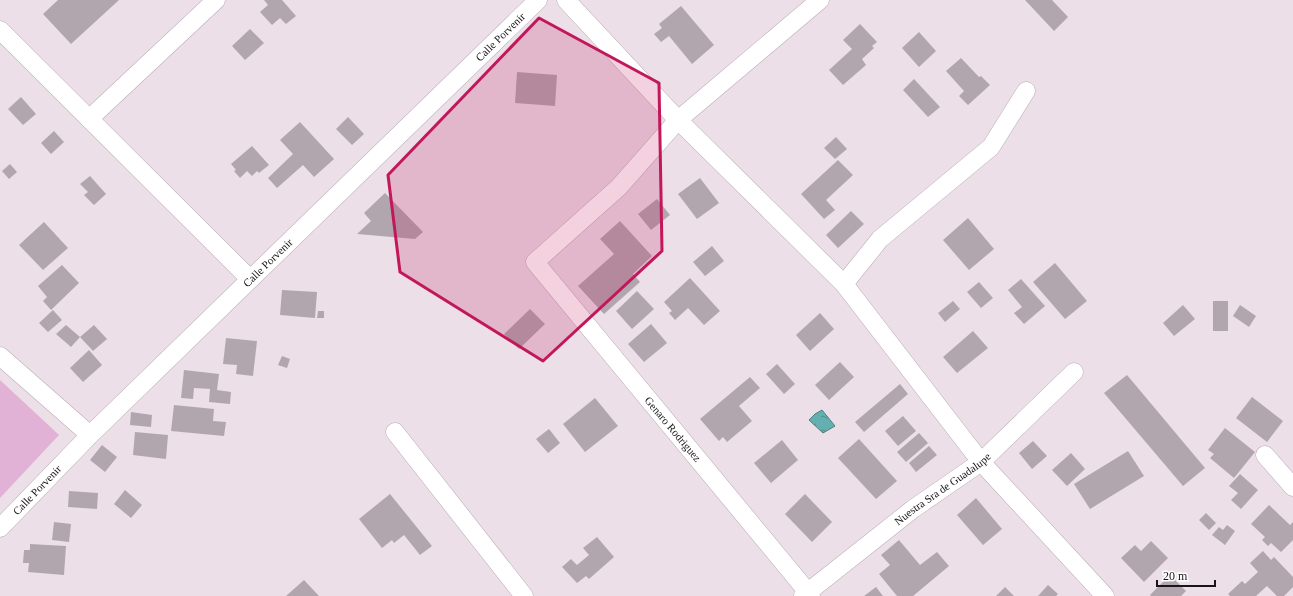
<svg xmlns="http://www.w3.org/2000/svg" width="1293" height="596" font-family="Georgia,serif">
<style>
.pitch{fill:#e2b2d6}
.water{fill:url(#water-ripples);stroke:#4d8081}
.building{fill:#b2a6ae}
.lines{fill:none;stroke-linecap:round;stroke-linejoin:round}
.minor-casing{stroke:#b8acb5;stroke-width:19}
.minor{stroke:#fff;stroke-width:18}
.marked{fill:#c2185b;fill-opacity:0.2;stroke:#c2185b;stroke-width:3;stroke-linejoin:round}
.labels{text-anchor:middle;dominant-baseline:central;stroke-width:3.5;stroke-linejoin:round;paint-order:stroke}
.street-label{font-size:11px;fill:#181417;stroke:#fff}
</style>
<defs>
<pattern id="water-ripples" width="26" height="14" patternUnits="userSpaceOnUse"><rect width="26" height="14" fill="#64afaf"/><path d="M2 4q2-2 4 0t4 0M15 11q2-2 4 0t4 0" fill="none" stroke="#518d8d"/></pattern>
</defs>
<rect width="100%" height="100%" fill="#ecdfe8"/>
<path class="pitch" d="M0,380L59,435L0,498Z"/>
<path class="water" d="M822,410L835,426L823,433L809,420L815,414Z"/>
<path class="building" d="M58,0H119L71,44L43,14Z
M264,0H282L296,16L286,24L280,18L272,25L260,12L268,5Z
M1025,0H1052L1068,17L1054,31Z
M681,6L714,45L692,64L669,36L661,42L654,34L662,28L659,24Z
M860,24L877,42L872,46L874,48L862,59L866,65L843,85L829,70L852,49L843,40Z
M250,29L264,43L245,60L232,46Z
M919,32L936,51L919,67L902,48Z
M961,58L979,77L981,76L990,85L968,105L959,96L964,91L946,71Z
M517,72L557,75L555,106L515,103Z
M914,79L940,107L928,117L903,90Z
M21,97L36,114L23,125L8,109Z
M348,117L364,134L352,145L336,129Z
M300,122L334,159L314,177L303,165L277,188L268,178L293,154L280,140Z
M54,131L64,142L51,154L41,143Z
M836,137L847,149L835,159L824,148Z
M252,146L269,165L259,173L257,171L252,176L247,171L240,178L234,171L236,170L231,164Z
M838,160L853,175L826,200L835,210L824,219L801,194Z
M10,164L17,172L9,179L2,171Z
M90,176L106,194L94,205L84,195L88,192L80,184Z
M700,178L719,203L697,219L678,194Z
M385,193L423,232L415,239L357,234L371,221L364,213Z
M657,199L670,215L651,230L638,214Z
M851,211L864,224L838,248L826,235Z
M968,218L994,249L969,270L943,240Z
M620,221L652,256L633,274L640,282L604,314L578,286L614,254L600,239Z
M44,222L68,248L43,270L19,245Z
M712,246L724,261L705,276L693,262Z
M1055,263L1087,301L1065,319L1033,282Z
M62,265L79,283L51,310L43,301L47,297L38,286Z
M690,278L720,311L704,325L688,308L675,320L669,313L672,311L664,302Z
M1021,279L1045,306L1024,324L1014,313L1022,307L1008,290Z
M979,282L993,298L981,308L967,292Z
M282,290L317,292L315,318L280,315Z
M637,291L654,309L632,329L616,311Z
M953,301L960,309L945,322L938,313Z
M1213,301H1228V331H1213Z
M1183,305L1195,319L1174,336L1163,323Z
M1240,305L1256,316L1249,327L1233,316Z
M530,309L545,324L519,349L504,334Z
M53,310L62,320L48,332L39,323Z
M318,311H324V318H317Z
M820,313L834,329L810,351L796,335Z
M651,324L667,343L644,362L628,344Z
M66,325L80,337L71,347L56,334Z
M94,325L107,339L93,351L80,337Z
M973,331L988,348L957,373L943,357Z
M226,338L257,341L253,376L236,374L237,365L223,364Z
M89,350L102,365L83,382L70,368Z
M282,356L290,359L287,368L278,365Z
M840,362L854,377L829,400L815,385Z
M777,364L795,384L784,394L766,374Z
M184,370L219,374L217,390L231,392L230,404L209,402L210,389L194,388L193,399L181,398Z
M1127,375L1205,468L1183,486L1104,393Z
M750,377L760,388L739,406L752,421L727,442L723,437L719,441L700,419Z
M900,384L908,394L864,432L855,422Z
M1252,397L1283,421L1267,442L1236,418Z
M595,398L618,426L585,452L563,424Z
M174,405L214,409L213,421L226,422L224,436L171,431Z
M131,412L152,415L151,427L130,425Z
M903,416L916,431L898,446L885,431Z
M1225,428L1255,452L1234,478L1210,458L1214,454L1208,450Z
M549,429L560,443L548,453L536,439Z
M135,432L168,435L166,459L133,455Z
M919,433L928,443L906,462L897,452Z
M859,439L897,481L876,499L838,458Z
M782,440L798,460L771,483L754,463Z
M1033,441L1047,456L1032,469L1019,453Z
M102,445L117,457L105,472L90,460Z
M929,446L937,455L916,472L909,463Z
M1128,451L1144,476L1090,509L1074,484Z
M1071,453L1085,469L1067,486L1052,470Z
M1240,474L1258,490L1241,509L1231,500L1238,493L1229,486Z
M125,490L142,505L131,518L114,504Z
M69,491L98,493L97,509L68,507Z
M390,494L432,546L420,555L404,535L394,543L392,540L382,548L359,519Z
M805,494L832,522L812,542L785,514Z
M976,498L1002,529L983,545L957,515Z
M1269,505L1290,525L1293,522V540L1281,552L1271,543L1268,546L1262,540L1265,537L1251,524Z
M1206,513L1216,523L1209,530L1199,520Z
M54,522L71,524L69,542L52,540Z
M1227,525L1235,531L1225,545L1212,535L1219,527L1223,530Z
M597,537L614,557L589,579L586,576L577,583L562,567L571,559L577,565L589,555L583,548Z
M899,540L920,565L937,552L949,566L913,596H897L879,574L890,565L881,555Z
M1151,541L1168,558L1144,582L1121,558L1135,545L1141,551Z
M30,544L66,546L64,575L28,572L29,563H23L24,550H30Z
M1263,551L1271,560L1274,557L1293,577V587L1284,596H1277L1267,586L1256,596H1230L1228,594L1242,581L1245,584L1258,572L1250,563Z
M1170,575L1186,591L1181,596H1151L1150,595Z
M304,580L319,596H286Z
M1048,585L1058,594L1056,596H1038Z
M876,587L883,596H864Z
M1005,587L1014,596H996Z"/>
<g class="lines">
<defs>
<g id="minor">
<path d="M566,0L678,120L844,284L981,462L1105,596"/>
<path d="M0,30L250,279"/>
<path d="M89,119L216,0"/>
<path d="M844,284L880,239L991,147L1026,91"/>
<path d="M0,356L90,435"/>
<path d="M395,432L524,596"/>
<path d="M1265,455L1293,487"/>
<path id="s1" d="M0,528L90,435L538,0"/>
<path id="s2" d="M803,596L913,509L981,462L1074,372"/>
<path d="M811,596L535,262L619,187L678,120L820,0"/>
</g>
</defs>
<use href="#minor" class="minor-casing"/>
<use href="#minor" class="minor"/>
</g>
<path class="marked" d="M539,18L659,83L662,251L543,361L400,272L388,175Z"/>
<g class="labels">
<g class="street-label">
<text stroke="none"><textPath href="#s1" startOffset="701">Calle Porvenir</textPath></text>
<text stroke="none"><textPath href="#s1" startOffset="377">Calle Porvenir</textPath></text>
<text transform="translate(673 429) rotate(50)">Genaro Rodriguez</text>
<text stroke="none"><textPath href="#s2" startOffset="176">Nuestra Sra de Guadalupe</textPath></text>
<text stroke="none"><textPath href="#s1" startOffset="53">Calle Porvenir</textPath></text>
</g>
</g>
<path d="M1157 580v6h58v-6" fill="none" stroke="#181417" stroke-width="2"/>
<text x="1163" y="580" font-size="12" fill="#181417" stroke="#ffffff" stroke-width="3" paint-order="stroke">20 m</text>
</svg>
